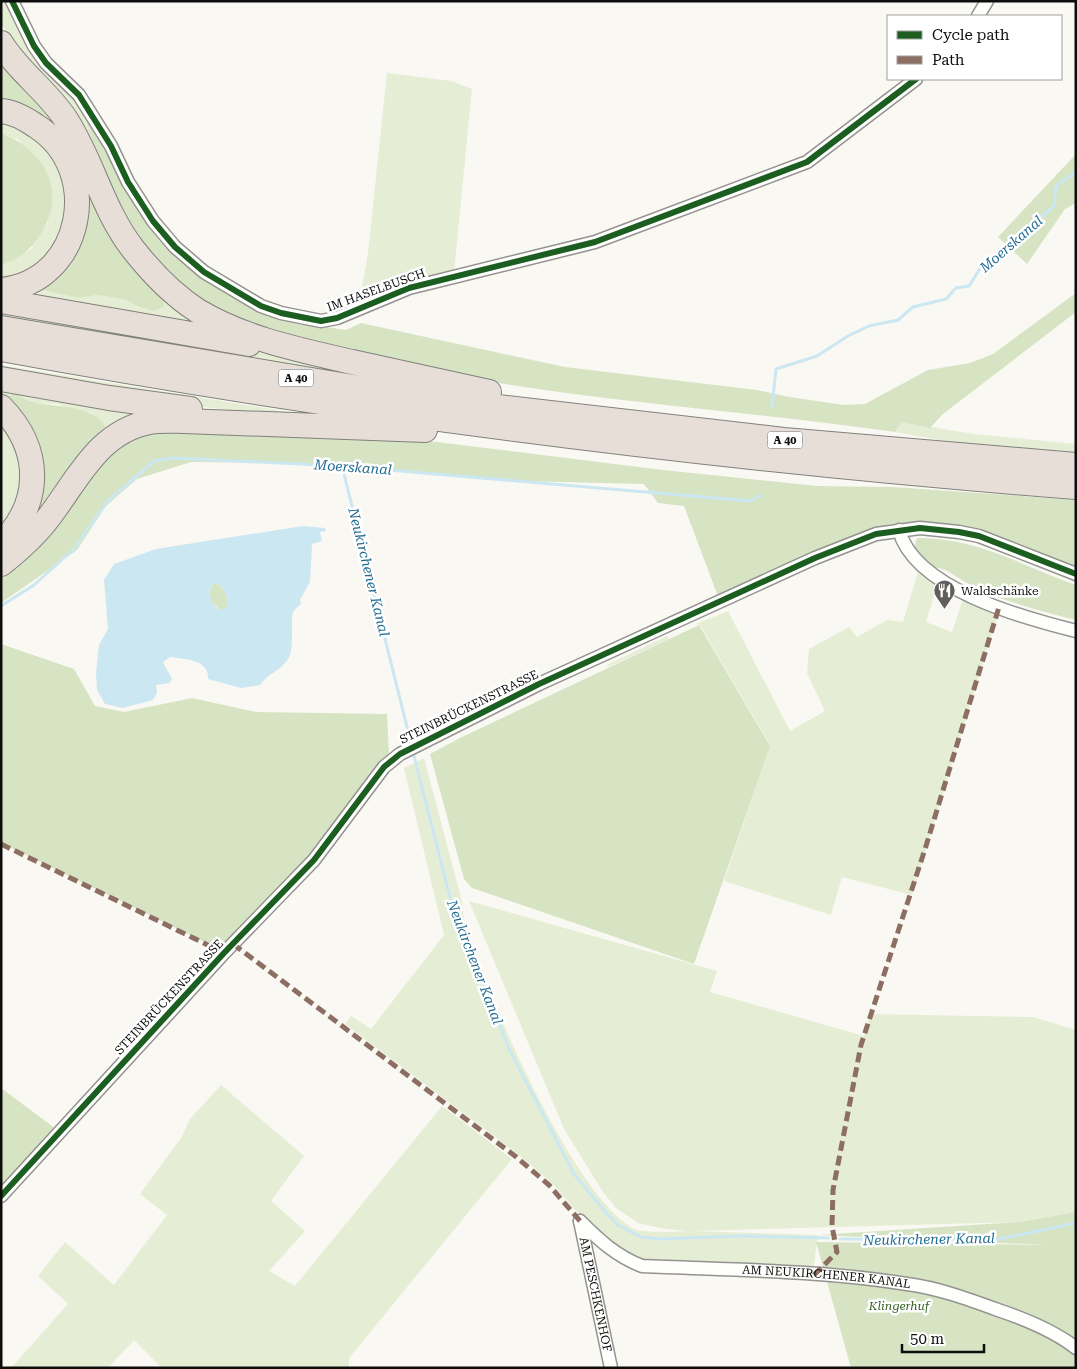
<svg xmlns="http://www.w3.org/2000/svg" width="1077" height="1369" font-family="'Roboto Serif',serif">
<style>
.green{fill:#e5eed4}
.forest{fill:#d7e4c3}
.water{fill:#cbe7f1;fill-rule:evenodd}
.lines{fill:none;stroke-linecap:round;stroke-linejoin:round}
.stream{stroke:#cbe7f1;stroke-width:3}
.street-casing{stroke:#949390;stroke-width:15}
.highway-casing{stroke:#81807d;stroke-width:26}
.street{stroke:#fefefd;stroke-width:12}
.highway{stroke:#e7ded7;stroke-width:24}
.quiet{stroke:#8d6e63;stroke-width:5;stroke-dasharray:10 5;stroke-linecap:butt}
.cycleway-casing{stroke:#fff;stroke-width:9}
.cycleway{stroke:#1b5e20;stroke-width:6}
.labels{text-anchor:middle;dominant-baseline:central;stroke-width:5;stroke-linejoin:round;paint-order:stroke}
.shield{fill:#fff;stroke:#565656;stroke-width:1}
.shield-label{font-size:11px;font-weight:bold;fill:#0d0d0d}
.street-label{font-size:12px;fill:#0d0d0d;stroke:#fff}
.poi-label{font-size:12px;fill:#0d0d0d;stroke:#fff;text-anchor:start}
.park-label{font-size:12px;font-style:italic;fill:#355e23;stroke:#fff}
.water-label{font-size:14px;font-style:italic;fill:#226c93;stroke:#fff}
</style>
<rect width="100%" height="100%" fill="#faf8f2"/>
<path class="green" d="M1,1H9L90,114L100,163L44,78L1,24Z
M387,73L451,81L472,89L454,272L359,305L368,253Z
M1,122C86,143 89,260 1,279V265L31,249L48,222L19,140L1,133Z
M61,262L43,290L78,298L98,295L126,300L139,307L154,311L164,307L163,298L223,330L15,294Z
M1,306L276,354L389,379L240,357L5,316H1Z
M1,365L338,420C224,414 113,393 1,373Z
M1,387L148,412L1,550L92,413L71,410L58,404L35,403L16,394L7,401H1Z
M902,422L974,434L1076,444V452L950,442L895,432Z
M1,425C16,446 26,471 19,498C16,508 7,520 1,529Z
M920,565L939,579L926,622L952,632L965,593L1000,608L912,895L842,877L831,915L724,881L770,745L700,625L696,624L728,611L790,731L825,711L807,673L809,649L849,627L857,637L887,620L903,622Z
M667,636L669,639L608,667L607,665Z
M424,758C436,803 448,848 460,894C463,907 463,921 468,935C490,1001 574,1197 634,1229C643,1233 677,1232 687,1231L665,1229L638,1223L616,1208L603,1192L564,1129L469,901L717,971L710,992L864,1036L870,1014L1033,1017L1076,1030V1212L1019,1222L690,1231L818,1235L813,1272L685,1266L627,1258L574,1209L552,1183L515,1152L345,1024L351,1016L371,1029L444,935L404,768Z
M221,1085L304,1156L271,1201L305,1231L269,1271L295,1286L442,1106L512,1159L349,1358V1368H162L134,1340L108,1368H11L68,1304L38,1276L65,1242L114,1285L167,1215L140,1194L181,1138L190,1119Z"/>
<path class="forest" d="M1,66L30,86L53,121L29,109L1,101Z
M91,122L187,265L212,285L242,300L320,326L346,330L361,323L565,367L757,390L789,397L844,405L865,404L928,370L970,363L993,354L1076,293V312L943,414L930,428L902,422L895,432C701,404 512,399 322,344C279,332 233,324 196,297C173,280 140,248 127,223C110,191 98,157 87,123Z
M1,133C44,150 67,189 42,232C33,248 20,259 1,265Z
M1076,154V203L1065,209L1027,264L998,237Z
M76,163L163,298L164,307L154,311L139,307L126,300L98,295L78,298L42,290L44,281L63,266Z
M16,394C22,397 30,402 37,403C58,407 94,406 105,426L21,535L34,499L7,401L8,396Z
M168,428L335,434L437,442L663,470L817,486L894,487L1076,500V568L971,528L947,524L898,523L872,528L848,538L719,599L684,506L658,503L644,484L521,481L298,463L191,462L137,479L106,506L77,550L1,603V577C34,557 57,524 79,493C91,475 102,456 121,444C135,435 151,432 168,428Z
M917,538C979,538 1019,565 1076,585V620C1038,610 999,601 965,582C954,575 943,566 930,567L914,548Z
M213,583C224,584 230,599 226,608L220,610L212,602L209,592Z
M699,625L770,746L694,964L472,888L464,879L430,754L460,738Z
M1,644L74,669L95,706L124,712L192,698L256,712L387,714L389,755L311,857L228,944L219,947L211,945L1,843Z
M1,1088L56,1129L1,1189Z
M1076,1212V1368H851L816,1242L1048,1245L818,1235L1019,1222Z"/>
<path class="water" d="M303,526L325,528L326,531L320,532L322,541L312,544L310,582L300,600L301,604C299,606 294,610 293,612C290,624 295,647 288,659C282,670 267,674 260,685L241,688L208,679C210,659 183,659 170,657L163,662L172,679L169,683L156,685L157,693L153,700L122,708L105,704L97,690L96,672L99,645L108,629L104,580L114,564L156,549ZM213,583C224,584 230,599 226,608L219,610L212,602L209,592Z"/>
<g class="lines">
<path class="stream" d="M772,407L776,369L817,356L848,336L869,326L898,320L913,307L946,299L956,288L969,286L981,267L1054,206L1056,186L1076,172
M342,466L411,743
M1,606L34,585L74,549L107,502L154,461L173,458L342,466L751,501L761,495
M413,752L451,901L510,1051L574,1174L607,1214L618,1225L641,1237L659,1239L738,1236L828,1238
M840,1239L994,1240L1076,1223"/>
<defs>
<g id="street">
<path d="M12,1L34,46L46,63L79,95L111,146L128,182L153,221L175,247L204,272L261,306L281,313L321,321L337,318L409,288L595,242L807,162L916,79"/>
<path d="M978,16L987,1"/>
<path d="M899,530C914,589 1024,618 1076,631"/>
<path d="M1,1196L224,953L314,860L384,767L400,754L539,684L815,558L876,534L920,528L959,532L979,536L1076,574"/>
<path id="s1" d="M580,1221C599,1240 616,1256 642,1266C730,1270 820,1270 907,1284C938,1288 968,1299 998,1310C1025,1319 1053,1330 1076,1348"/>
<path id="s2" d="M580,1221L611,1368"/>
</g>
<path id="highway" d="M1,43C18,71 47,91 65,118C92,159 102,209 133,249C151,272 173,295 198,311C245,339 300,350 352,362C398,372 443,382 489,392
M1,111C14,112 26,119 36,126C104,169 84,282 1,290
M1,301L249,344
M1,328L413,397L784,440L1076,465
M1,349C357,414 716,459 1076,487
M1,379L109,398L190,409
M1,407C42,449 43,502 1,544
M1,564C20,549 38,533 52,513C79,477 100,431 150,422C161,420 173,421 184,421L425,430"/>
</defs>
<use href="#street" class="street-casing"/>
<use href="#highway" class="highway-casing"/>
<use href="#street" class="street"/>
<use href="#highway" class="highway"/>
<path class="quiet" d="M1,844L224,953
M233,944L515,1156L549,1185L580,1221
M814,1275L837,1252L832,1226L833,1190L861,1045L926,846L999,607"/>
<defs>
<path id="cycleway" d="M12,1L34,46L46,63L79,95L111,146L128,182L153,221L175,247L204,272L261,306L281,313L321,321L337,318L409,288L595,242L807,162L916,79
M1,1196L224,953L314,860L384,767L400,754L539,684L815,558L876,534L920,528L959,532L979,536L1076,574"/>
</defs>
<use href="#cycleway" class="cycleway-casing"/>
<use href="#cycleway" class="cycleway"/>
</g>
<defs>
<symbol id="restaurant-pin" viewBox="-11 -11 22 30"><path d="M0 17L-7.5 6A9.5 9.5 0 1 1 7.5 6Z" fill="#605f5d" stroke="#fff"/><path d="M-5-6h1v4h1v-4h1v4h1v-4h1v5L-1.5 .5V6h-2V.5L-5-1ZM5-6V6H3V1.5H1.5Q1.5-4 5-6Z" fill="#fff"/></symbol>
</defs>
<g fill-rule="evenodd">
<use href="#restaurant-pin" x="932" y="578" width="25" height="34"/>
</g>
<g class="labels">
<g class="shield">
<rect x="278.5" y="369.5" width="35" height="17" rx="4"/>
<rect x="767.5" y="431.5" width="35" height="17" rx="4"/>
</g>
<g class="shield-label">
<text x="296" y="378">A 40</text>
<text x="785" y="440">A 40</text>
</g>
<g class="street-label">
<text transform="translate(376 290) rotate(-20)">IM HASELBUSCH</text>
<text transform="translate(469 707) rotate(-26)">STEINBRÜCKENSTRASSE</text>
<text transform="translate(169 997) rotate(-47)">STEINBRÜCKENSTRASSE</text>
<text stroke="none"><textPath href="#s1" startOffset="262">AM NEUKIRCHENER KANAL</textPath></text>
<text stroke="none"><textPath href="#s2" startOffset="75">AM PESCHKENHOF</textPath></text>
</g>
<g class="poi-label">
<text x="961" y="591">Waldschänke</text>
</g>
<g class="park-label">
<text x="899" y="1306">Klingerhuf</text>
</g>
<g class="water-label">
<text transform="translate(1011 244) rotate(-41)">Moerskanal</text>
<text transform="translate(353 467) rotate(4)">Moerskanal</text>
<text transform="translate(369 572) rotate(76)">Neukirchener Kanal</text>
<text transform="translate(475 962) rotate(69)">Neukirchener Kanal</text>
<text transform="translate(929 1239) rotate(-1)">Neukirchener Kanal</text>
</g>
</g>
<rect width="1077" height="1369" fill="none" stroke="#0d0d0d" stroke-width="5"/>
<rect x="887" y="15" width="175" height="65" fill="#ffffff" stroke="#9e9e9e"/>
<rect x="897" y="31" width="25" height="8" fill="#1b5e20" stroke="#9e9e9e"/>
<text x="932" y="40" font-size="15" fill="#0d0d0d">Cycle path</text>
<rect x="897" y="56" width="25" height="8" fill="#8d6e63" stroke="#9e9e9e"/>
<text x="932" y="65" font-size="15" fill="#0d0d0d">Path</text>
<path d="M902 1344v8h82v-8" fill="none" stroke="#0d0d0d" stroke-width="2.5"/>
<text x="910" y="1344" font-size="15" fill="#0d0d0d" stroke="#ffffff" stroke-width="4" paint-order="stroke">50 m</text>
</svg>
